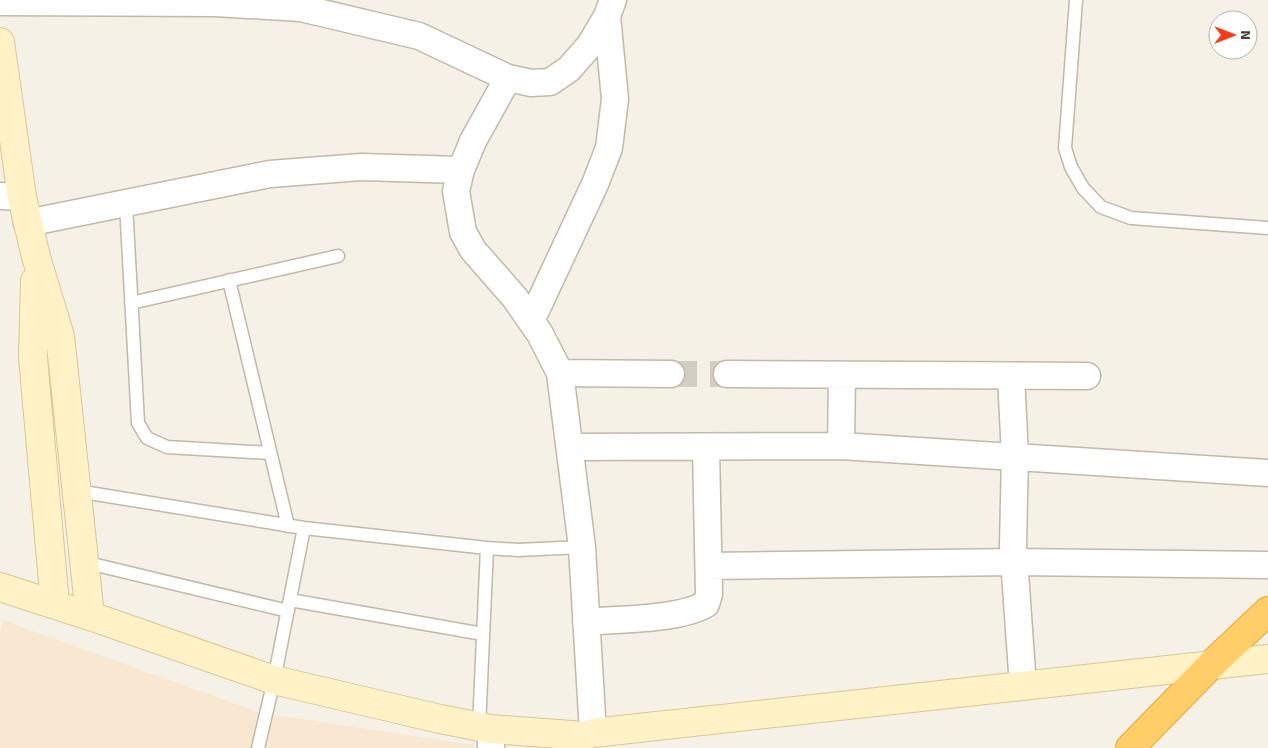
<svg xmlns="http://www.w3.org/2000/svg" width="1268" height="748" font-family="Signika,sans-serif">
<style>
.commercial{fill:#f8e8d1}
.lines{fill:none;stroke-linecap:round;stroke-linejoin:round}
.street-tunnel{stroke:#d3cec3;stroke-width:26;stroke-dasharray:26 13;stroke-linecap:butt}
.lane-casing{stroke:#c1b9a9;stroke-width:15}
.street-casing{stroke:#c1b9a9;stroke-width:29}
.secondary-casing{stroke:#d9c693;stroke-width:30}
.highway-casing{stroke:#eaa62c;stroke-width:30}
.lane{stroke:#fff;stroke-width:12}
.street{stroke:#fff;stroke-width:26}
.secondary{stroke:#fff2c7;stroke-width:28}
.highway{stroke:#ffce68;stroke-width:28}
</style>
<rect width="100%" height="100%" fill="#f5f1e7"/>
<path class="commercial" d="M2,620L261,713L474,745V748H0V633Z"/>
<g class="lines">
<path class="street-tunnel" d="M671,374H727"/>
<defs>
<path id="lane" d="M1076,0L1065,148L1071,167L1083,188L1101,207L1131,218L1268,228
M126,204L138,423L147,438L167,447L270,453
M229,280L288,526
M131,303L338,256
M77,491L304,528L487,548L518,550L582,547
M84,562L288,611
M290,600L483,634
M479,727L487,548
M258,748L274,680L304,528"/>
<path id="street" d="M0,2L215,3L301,8L419,36L508,78L531,83L550,82L569,69L590,45L607,16L613,0
M508,78L473,141L461,170L456,191L463,232L473,250L515,298L540,334L560,373L582,547L593,733
M0,196L22,197
M27,223L270,174L361,167L461,170
M531,321L595,184L609,148L615,99L607,16
M560,373L671,374
M727,374L1087,376
M1011,376L1015,456L1013,545L1023,686
M841,446L842,375
M570,447L841,446L1268,473
M709,566L1014,562L1268,565
M586,622C619,619 679,620 706,604L709,594L706,448
M491,729V748"/>
<path id="secondary" d="M0,42L22,197L36,257L60,336L90,616
M35,281L33,358L55,604
M0,587L102,620L274,680L440,719L491,729L584,736L593,733L1268,659"/>
<path id="highway" d="M1130,748L1210,666L1268,611"/>
</defs>
<use href="#lane" class="lane-casing"/>
<use href="#street" class="street-casing"/>
<use href="#secondary" class="secondary-casing"/>
<use href="#highway" class="highway-casing"/>
<use href="#lane" class="lane"/>
<use href="#street" class="street"/>
<use href="#secondary" class="secondary"/>
<use href="#highway" class="highway"/>
</g>
<g transform="translate(1233 35) rotate(90)"><circle r="24" fill="#ffffff" stroke="#b6b3ae"/>
<path d="M0-4L9 19L0 12L-9 19Z" fill="#ff3914"/>
<text y="-8" font-size="14" font-weight="bold" text-anchor="middle" fill="#494135">N</text>
</g>
</svg>
